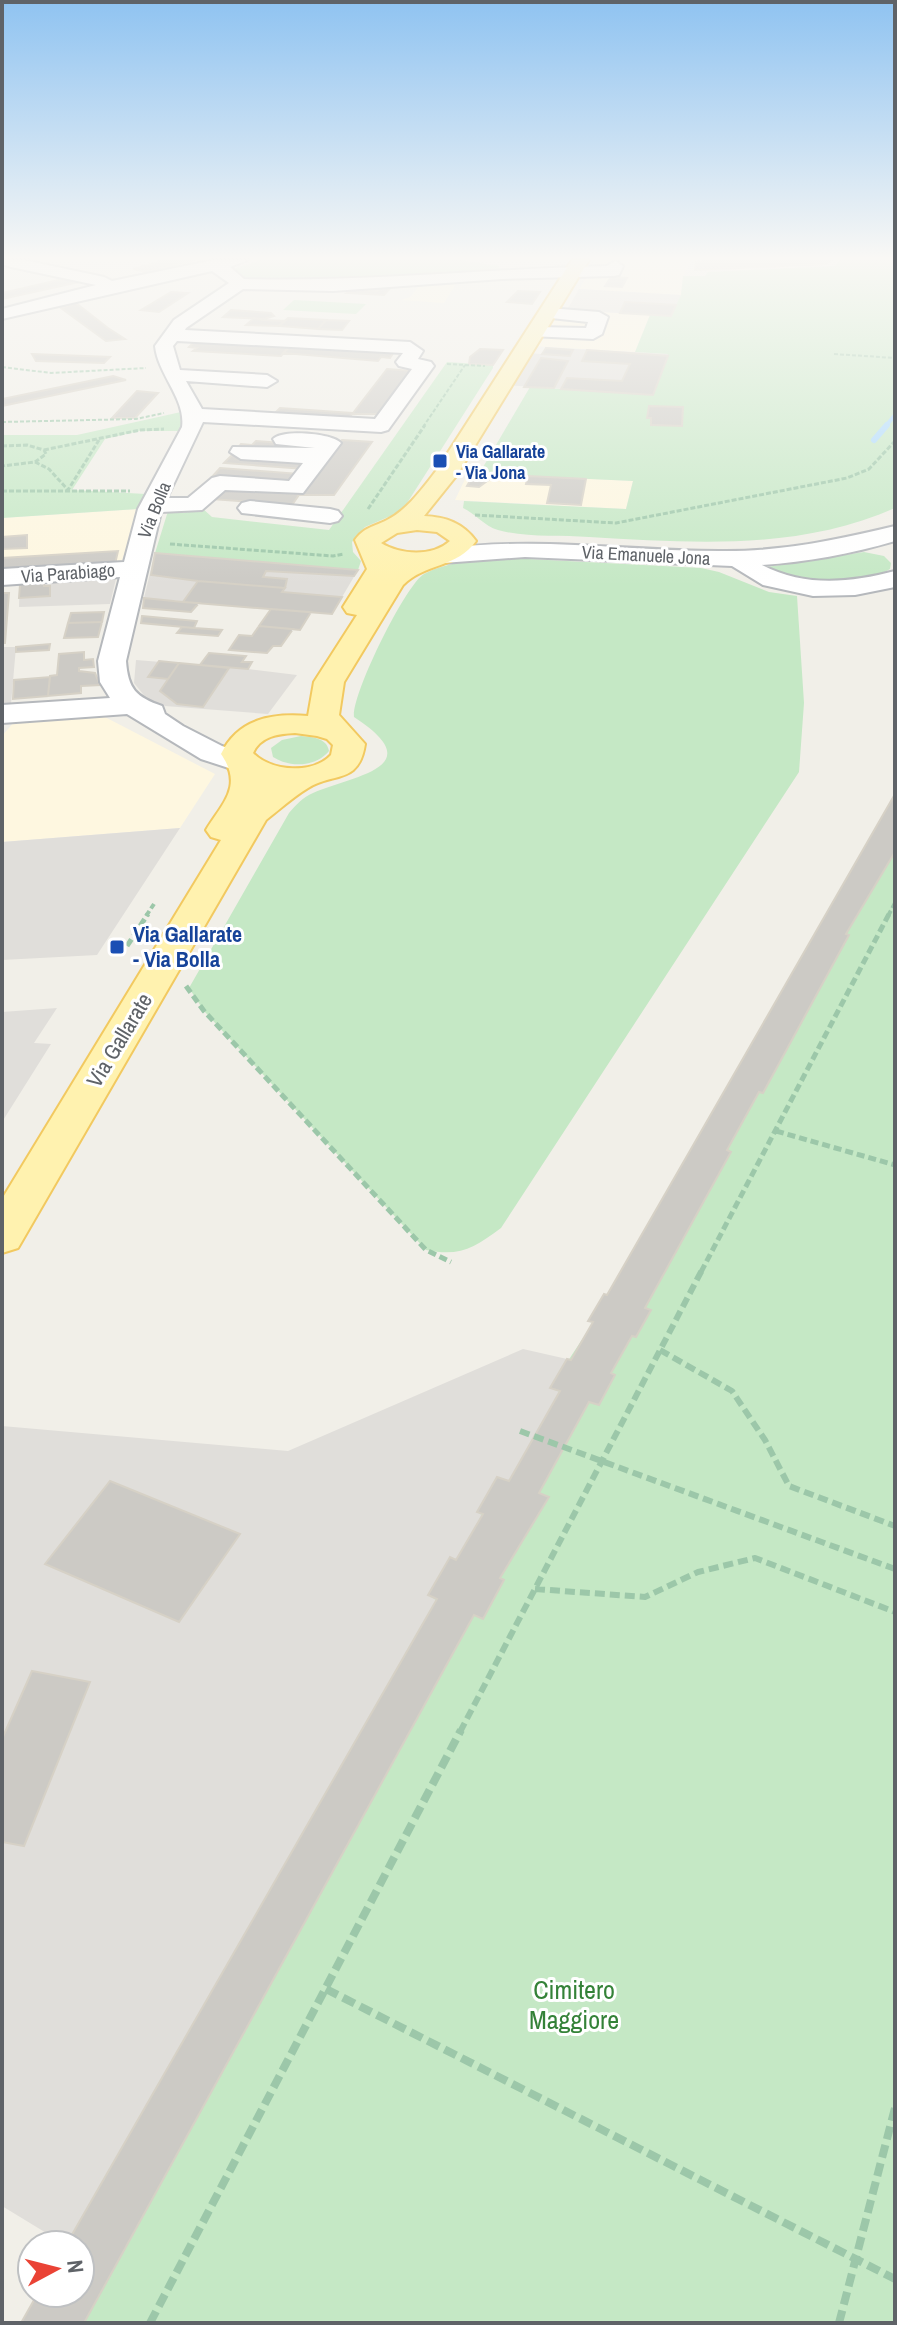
<svg xmlns="http://www.w3.org/2000/svg" width="897" height="2325" font-family="'Archivo Narrow',sans-serif">
<style>
.commercial{fill:#fef7e0}
.industrial{fill:#e0deda}
.green{fill:#c5e8c5}
.lines{fill:none;stroke-linecap:round;stroke-linejoin:round}
.stream-far1{stroke:#aadaff;stroke-width:4}
.stream{stroke:#aadaff;stroke-width:6}
.building{fill:#cccac5;stroke:#d6d1c6;stroke-width:2}
.minor-casing{stroke:#b5b8bc;stroke-width:4}
.major-casing{stroke:#f2c960;stroke-width:4}
.path-far5{stroke:#9cc7a9;stroke-width:2;stroke-dasharray:4 2;stroke-linecap:butt}
.path-far4{stroke:#9cc7a9;stroke-width:3;stroke-dasharray:5 2;stroke-linecap:butt}
.path-far3{stroke:#9cc7a9;stroke-width:4;stroke-dasharray:6 3;stroke-linecap:butt}
.path-far2{stroke:#9cc7a9;stroke-width:5;stroke-dasharray:8 4;stroke-linecap:butt}
.path-far1{stroke:#9cc7a9;stroke-width:6;stroke-dasharray:10 5;stroke-linecap:butt}
.path{stroke:#9cc7a9;stroke-width:8;stroke-dasharray:13 6;stroke-linecap:butt}
.minor{fill:#fff;fill-rule:evenodd}
.major{fill:#fff2af;fill-rule:evenodd}
.transit-dot{fill:#1a4fb4;stroke:#fff;stroke-width:3}
.labels{text-anchor:middle;dominant-baseline:central;stroke-width:6;stroke-linejoin:round;paint-order:stroke}
.far-transit-label{font-size:18px;font-weight:bold;fill:#164399;stroke:#fff;text-anchor:start}
.far-street-label{font-size:18px;fill:#5f6368;stroke:#fff}
.transit-label{font-size:22px;font-weight:bold;fill:#164399;stroke:#fff;text-anchor:start}
.street-label{font-size:22px;fill:#5f6368;stroke:#fff}
.near-park-label{font-size:26px;fill:#348238;stroke:#fff}
</style>
<rect width="100%" height="100%" fill="#f1efe8"/>
<path class="commercial" d="M598,260H691L683,276L681,295L579,289Z
M460,277L444,303L401,300L410,297L425,279Z
M553,309L650,315L635,352L532,346Z
M468,473L633,481L626,509L455,500Z
M138,509L137,521L118,570L2,578V518Z
M103,716L215,774L180,828L2,842V736L14,722Z"/>
<path class="industrial" d="M579,289L681,295L671,316L567,310Z
M574,349L669,354L653,395L506,385L527,353L570,356Z
M155,553L358,570L332,614L144,598Z
M118,570L110,604L19,607L20,576Z
M2,647H16L11,704L2,705Z
M136,660L248,669L297,675L268,714L165,706L147,699L134,683Z
M180,828L97,955L2,960V842Z
M57,1008L34,1043L51,1044L2,1122V1012Z
M523,1349L567,1359L551,1387L560,1391L509,1481L478,1512L483,1514L456,1560L429,1596L437,1599L66,2245L2,2206V1426L288,1451Z"/>
<path class="green" d="M260,260H459L499,266L498,271L337,282L245,280L234,269Z
M841,260H895V508C797,551 694,543 589,537C560,535 526,538 498,530C484,526 476,514 463,508L464,501L626,509L633,481L479,474L530,387L653,395L668,354L635,352L650,315H671L681,295L683,276H705L708,272L834,266Z
M294,300L366,304L356,314L283,310Z
M447,362L493,365V368L402,511L365,527L352,542L353,552L361,561L358,570L155,553L168,511L183,513L201,507L212,517L329,530Z
M181,412V431H139L105,439L72,490L146,494L138,509L2,518V435H77Z
M864,552L884,556L891,563L890,569C863,585 790,588 767,567Z
M509,558L701,568L719,572L769,592L797,596L804,703L799,772L501,1228C474,1248 460,1257 426,1250L204,1011L189,988L289,813C296,805 303,797 313,793C354,775 432,768 354,717C351,695 406,584 424,574C449,561 482,559 509,558Z
M301,736C312,737 327,738 329,751C316,767 290,768 273,757L271,748L282,740Z
M895,794V2323H21L38,2293H80V2245H66L436,1600L428,1595L450,1557L457,1560L482,1515L477,1512L509,1481L560,1392L550,1388L593,1323L588,1321L604,1294L607,1295Z"/>
<g class="lines">
<path class="stream-far1" d="M885,427L895,415"/>
<path class="stream" d="M874,440L887,425"/>
</g>
<path class="building" d="M165,260H194L147,272L133,269Z
M744,260H831L826,264L695,270L696,262Z
M611,277L627,278L622,287L605,286Z
M67,278L79,282L2,299V293Z
M395,283L384,295L347,293L359,286L360,290L377,291L384,284Z
M518,291L540,292L532,304L507,302Z
M171,292L188,293L159,312L141,310Z
M625,302L676,305L671,316L620,313Z
M76,303L108,328L125,339L106,341L61,308Z
M231,310L271,313L274,316L264,319L223,317Z
M254,318L263,320L285,321L279,326L246,325Z
M288,318L326,320L318,329L279,326Z
M326,320L349,321L342,330L318,329Z
M204,341L290,346L281,356L193,351L197,348L189,347L194,342Z
M290,346L394,352L390,358L381,357L378,361L283,353Z
M546,348L573,350L570,356L542,354Z
M480,349L503,350L493,365L469,364L470,357Z
M587,350L668,356L653,395L561,389L567,378L622,381L630,364L582,361Z
M32,354L110,357L104,363L36,361Z
M541,358L568,361L554,388L524,387Z
M387,369L415,371L383,414H352L346,422L271,417L280,408L353,413Z
M113,376L126,380L2,406V399Z
M137,391L158,393L135,418H112Z
M649,406L683,407L682,426L651,425V418H647Z
M342,440L372,442L334,495H299L292,505L210,499L220,488L301,494Z
M256,441L323,446L316,455L237,449L241,444L252,445Z
M233,454L312,459L305,469L224,463Z
M220,468L301,474L293,484L211,478Z
M474,474L494,476L479,487L467,486Z
M528,476L586,479L581,505L547,503L551,485L526,484Z
M27,535V548L2,549V537Z
M118,551L115,564L2,571V558Z
M155,553L358,570L354,576L266,571L263,577L287,579L285,588L198,581L151,575Z
M198,581L285,588L282,592L342,597L332,614L183,602Z
M44,583V586H50V596L19,598L20,585Z
M2,593H9L5,643H2Z
M144,598L183,602L199,603L191,612L143,608Z
M271,609L311,612L300,630L259,626Z
M104,612L102,622L68,623L71,613Z
M142,616L197,621L194,628L141,623Z
M102,622L98,637L64,638L68,623Z
M259,626L293,629L281,646H273L267,653L229,650L239,635L252,636Z
M182,627L194,628L222,630L218,636L177,633Z
M50,644L49,650L16,652V647Z
M84,652V660L93,659L94,667L79,668V671L95,673L100,685L81,686V693L48,696L50,676L57,675L59,654Z
M209,653L246,656L242,662H252L248,669L200,665Z
M159,661L179,663L168,679L148,677Z
M179,663L200,665L229,668L203,707L177,704L160,691Z
M50,677L48,696L13,699L14,680Z
M895,794V852L846,934L849,935L763,1093L759,1092L727,1150L731,1152L645,1308L651,1310L636,1337L632,1336L611,1373L615,1375L599,1405L589,1402L539,1493L549,1497L500,1578L504,1580L483,1619L474,1615L84,2323H21L38,2293H80V2245H66L437,1599L428,1595L450,1557L456,1560L483,1514L477,1512L497,1477L509,1481L560,1391L550,1388L567,1359L571,1360L593,1322L588,1321L604,1294L607,1295Z
M110,1481L240,1534L179,1622L45,1564Z
M32,1671L90,1682L24,1846L2,1842V1739Z"/>
<g class="lines">
<defs>
<path id="minor" d="M2,260H24L104,277L112,281L214,260H248L230,267L244,279C365,282 485,269 607,266L615,261L623,266L619,275L613,276L502,279L333,291L243,289L186,328L185,330L410,342L423,351L418,359L431,362L434,366L388,430L381,432L203,422L167,498H188L212,478L220,476L289,481L303,463L241,459L230,452L233,447L315,448L276,444L273,439C282,429 332,433 341,443L303,493L225,490L202,510L161,512L126,661C128,689 136,697 162,706L165,714L183,726L222,746L252,757L256,763L252,769L241,772L201,759L127,714L2,723V705L110,698L100,682L98,661L120,577L2,585V569L124,562L138,509L182,427C186,399 158,375 155,346L174,320L229,283L212,271L2,319V309L96,285L11,267L2,264ZM177,341L403,353L396,362L399,366L412,369L375,419L202,409L186,381L267,387L277,381L267,375L180,370L173,346Z
M548,308L599,312L608,317L602,334L593,339L531,336L528,332L531,328L537,327L586,328L588,322L542,317L539,313Z
M250,501L330,509L338,511L342,516L338,521L330,523L242,513L238,508L242,503Z
M895,526V541C851,554 807,562 762,565C805,587 849,583 895,571V587L855,595L813,596L763,585L732,566L525,557L443,563L434,561L431,556L434,551L443,549C535,536 627,551 719,551C780,552 836,540 895,526Z"/>
<path id="major" d="M572,260H589L457,475L424,516C446,517 463,523 476,541C457,568 425,563 403,585L344,682L339,715L365,744C359,785 333,772 308,788C293,797 280,809 266,820L18,1248L2,1253V1199L221,840L211,837L206,830C224,801 243,786 221,754C238,719 271,713 308,716L314,682L357,615L347,613L343,607L367,569L355,540C364,527 374,527 387,520C407,510 422,489 436,471ZM417,530L437,532L450,541C432,557 401,555 381,543L397,533ZM295,733L317,736L327,739L333,745L331,755C313,774 272,772 253,753C261,736 278,734 295,733Z"/>
</defs>
<use href="#minor" class="minor-casing"/>
<use href="#major" class="major-casing"/>
<path class="path-far5" d="M834,354L895,358
M447,364L485,366
M2,367L51,373L146,368
M2,422L136,419L164,413
M423,427L465,365"/>
<path class="path-far4" d="M2,446L27,445L44,450L46,454L35,462L2,466
M44,450L140,430L164,429
M35,462L49,469L68,490L99,440
M2,491H130
M368,509L425,425
M475,515L616,523L847,478L869,469L895,441
M170,544L333,556L344,554"/>
<path class="path-far3" d="M146,916L154,904
M888,916L895,903"/>
<path class="path-far2" d="M127,946L148,914
M186,986L204,1011L426,1250L451,1262
M776,1131L895,1165
M701,1272L889,914"/>
<path class="path-far1" d="M660,1350L732,1391L765,1440L789,1486L895,1526
M520,1431L895,1569
M535,1589L645,1597L698,1572L755,1558L895,1612
M460,1732L702,1270"/>
<path class="path" d="M326,1989L895,2279
M150,2323L461,1730
M839,2323L895,2108"/>
<use href="#minor" class="minor"/>
<use href="#major" class="major"/>
</g>
<linearGradient id="sky" x2="0" y2="1"><stop stop-color="#8fc3f1"/><stop offset="0.44" stop-color="#f9f8f5"/><stop offset="1" stop-color="#f9f8f5" stop-opacity="0"/></linearGradient>
<rect width="897" height="586" fill="url(#sky)"/>
<g class="transit-dot">
<rect x="432" y="453" width="16" height="16" rx="4"/>
<rect x="109" y="939" width="16" height="16" rx="4"/>
</g>
<g class="labels">
<g class="far-transit-label">
<text x="456" y="451">Via Gallarate<tspan x="456" dy="21">- Via Jona</tspan></text>
</g>
<g class="far-street-label">
<text transform="translate(154 510) rotate(-68)">Via Bolla</text>
<text transform="translate(646 555) rotate(3)">Via Emanuele Jona</text>
<text transform="translate(68 573) rotate(-4)">Via Parabiago</text>
</g>
<g class="transit-label">
<text x="133" y="934">Via Gallarate<tspan x="133" dy="25">- Via Bolla</tspan></text>
</g>
<g class="street-label">
<text transform="translate(119 1040) rotate(-59)">Via Gallarate</text>
</g>
<g class="near-park-label">
<text x="574" y="1989">Cimitero<tspan x="574" dy="30">Maggiore</tspan></text>
</g>
</g>
<rect width="897" height="2325" fill="none" stroke="#5f6368" stroke-width="8"/>
<g transform="translate(56 2269) rotate(83)"><circle r="38" fill="#ffffff" stroke="#bfc1c3" stroke-width="2"/>
<path d="M0-6L14 30L0 20L-14 30Z" fill="#ea4335"/>
<text y="-12" font-size="22" font-weight="bold" text-anchor="middle" fill="#5f6368">N</text>
</g>
</svg>
